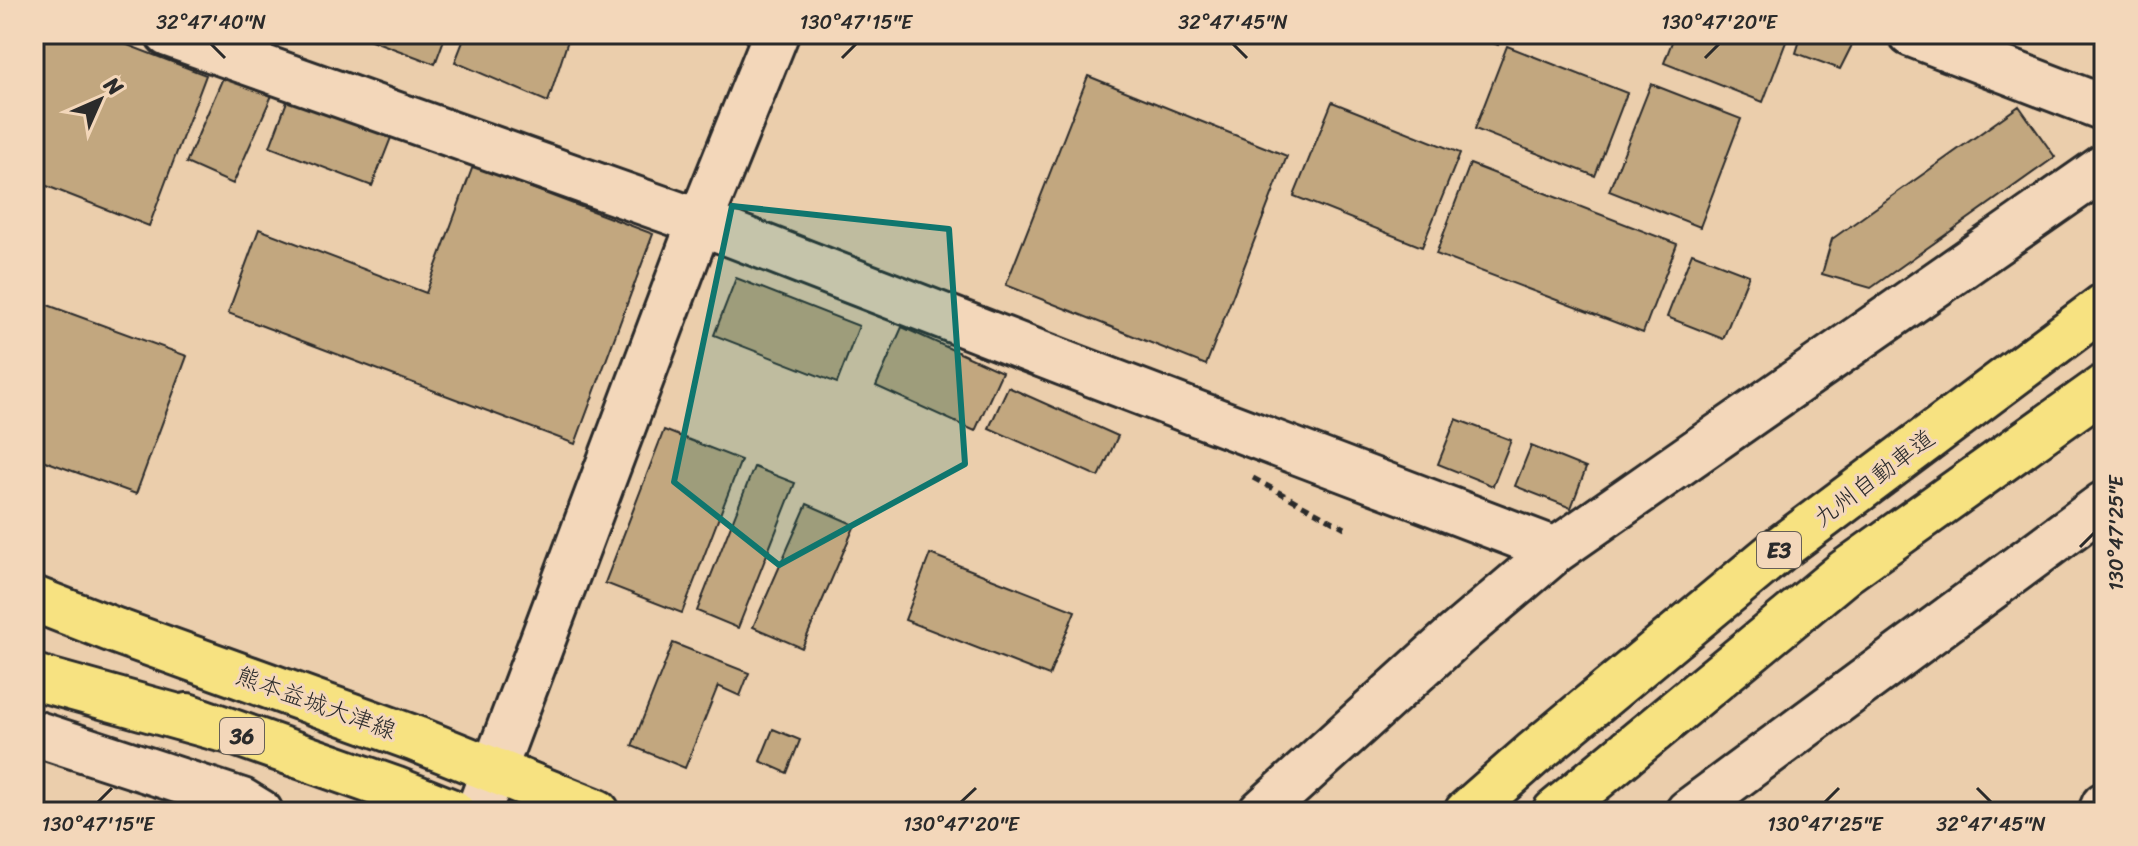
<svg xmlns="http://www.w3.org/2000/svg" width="2138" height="846" font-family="Sriracha,'Klee One',sans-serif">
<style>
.building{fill:#c2a77f;stroke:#2b2b2b;stroke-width:2}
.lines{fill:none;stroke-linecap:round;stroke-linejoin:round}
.minor-casing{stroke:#2b2b2b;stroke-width:50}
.major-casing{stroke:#2b2b2b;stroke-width:50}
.highway-casing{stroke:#2b2b2b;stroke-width:50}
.path{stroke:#2b2b2b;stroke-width:5;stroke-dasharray:8 6;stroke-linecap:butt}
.minor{stroke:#f3d7ba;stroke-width:44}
.major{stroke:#f7e281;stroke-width:44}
.highway{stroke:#f7e281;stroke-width:44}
.marked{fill:#0f766e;fill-opacity:0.2;stroke:#0f766e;stroke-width:6;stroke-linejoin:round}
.ticks{fill:none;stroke:#2b2b2b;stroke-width:3}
.labels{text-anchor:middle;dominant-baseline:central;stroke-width:6;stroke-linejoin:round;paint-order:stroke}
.shield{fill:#f3d7ba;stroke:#675f56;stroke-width:2}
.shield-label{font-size:22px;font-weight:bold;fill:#2b2b2b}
.street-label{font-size:24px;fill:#2b2b2b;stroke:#f3d7ba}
.neatline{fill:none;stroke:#2b2b2b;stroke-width:3}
.ticks-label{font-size:20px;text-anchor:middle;fill:#2b2b2b}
</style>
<rect width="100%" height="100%" fill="#ebceac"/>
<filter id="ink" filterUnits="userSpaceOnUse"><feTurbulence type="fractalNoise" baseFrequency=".0125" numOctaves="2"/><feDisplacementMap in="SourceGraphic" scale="16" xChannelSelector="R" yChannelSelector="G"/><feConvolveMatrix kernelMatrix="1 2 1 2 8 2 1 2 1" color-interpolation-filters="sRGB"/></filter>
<g filter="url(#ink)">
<path class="building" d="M34,34H99L206,75L149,226L34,181Z
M355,34H446L435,64Z
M466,34H570L548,102L455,62Z
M1470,34H1502L1498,45Z
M1675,34H1789L1763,102L1664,63Z
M1802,34H1827L1853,43L1840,69L1796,53Z
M1507,46L1627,93L1595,176L1475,129Z
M225,73L273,93L233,184L186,163Z
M1088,76L1287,156L1206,365L1006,285Z
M1651,84L1741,119L1700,227L1609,191Z
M289,96L392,135L372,186L270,147Z
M1332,102L1460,153L1422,247L1294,196Z
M2019,106L2055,157L1871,288L1822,274L1832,239Z
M1470,164L1677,244L1643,333L1436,254Z
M473,166L653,234L575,444L228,313L259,229L426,293Z
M1692,253L1749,275L1723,339L1667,317Z
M736,278L859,326L837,383L714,335Z
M34,300L187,356L136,494L34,457Z
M902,327L1002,372L975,431L876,386Z
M1008,387L1118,436L1099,477L989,428Z
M1456,419L1511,440L1493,486L1438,464Z
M664,430L741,460L682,613L605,583Z
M1531,446L1586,468L1571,508L1515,486Z
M754,467L795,483L738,628L697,611Z
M807,504L855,525L802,648L753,627Z
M930,554L1075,611L1049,676L905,620Z
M673,643L749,673L740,696L718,686L685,768L632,746Z
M773,729L800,740L787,773L760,761Z"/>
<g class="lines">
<defs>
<path id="minor" d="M168,34L700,222L1064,363L1556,550
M1911,34L2104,108
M34,733L242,801L260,812
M478,812L700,222L776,34
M1261,812L1456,635L1556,550L2104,167
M1688,812L2104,504
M2101,812L2104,805"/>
<path id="major" d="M34,599L116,631L416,739L597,812
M187,716L394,789L452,812"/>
<path id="highway" d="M34,677L221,729
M1467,812L1533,754L1781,548L2104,306
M1555,812L1845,572L2104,387"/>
</defs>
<use href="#minor" class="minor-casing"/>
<use href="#major" class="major-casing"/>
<use href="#highway" class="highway-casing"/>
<path class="path" d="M1253,478L1345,528"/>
<use href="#minor" class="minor"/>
<use href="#major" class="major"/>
<use href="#highway" class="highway"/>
</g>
</g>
<path class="marked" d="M732,206L949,229L965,464L779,565L674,482Z"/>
<path class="ticks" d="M211,44L225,58M1233,44L1247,58M842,58L856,44M1705,58L1719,44M2080,547L2094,533M1977,788L1991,802M98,802L112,788M961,802L976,788M1825,802L1839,788"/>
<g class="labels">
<g class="shield">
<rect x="1757" y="532" width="44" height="36" rx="6"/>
<rect x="220" y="718" width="44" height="36" rx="6"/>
</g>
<g class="shield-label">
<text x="1779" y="550">E3</text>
<text x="242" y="736">36</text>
</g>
<g class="street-label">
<text transform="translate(1874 478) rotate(-37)">九州自動車道</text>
<text transform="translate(316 703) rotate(20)">熊本益城大津線</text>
</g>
</g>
<rect width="2138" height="846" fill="none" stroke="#f3d7ba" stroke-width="88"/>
<g transform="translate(100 100) rotate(45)" stroke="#f3d7ba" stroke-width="6" paint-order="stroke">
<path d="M0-6L14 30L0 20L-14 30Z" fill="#2b2b2b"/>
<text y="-12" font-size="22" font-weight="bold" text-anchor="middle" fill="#2b2b2b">N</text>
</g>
<rect x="44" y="44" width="2050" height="758" class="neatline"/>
<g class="ticks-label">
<text x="211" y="29">32°47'40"N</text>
<text x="856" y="29">130°47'15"E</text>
<text x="1233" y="29">32°47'45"N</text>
<text x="1719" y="29">130°47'20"E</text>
<text transform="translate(2116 533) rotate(-90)" y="7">130°47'25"E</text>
<text x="98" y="831">130°47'15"E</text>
<text x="961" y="831">130°47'20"E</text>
<text x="1825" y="831">130°47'25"E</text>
<text x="1991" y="831">32°47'45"N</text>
</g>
</svg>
